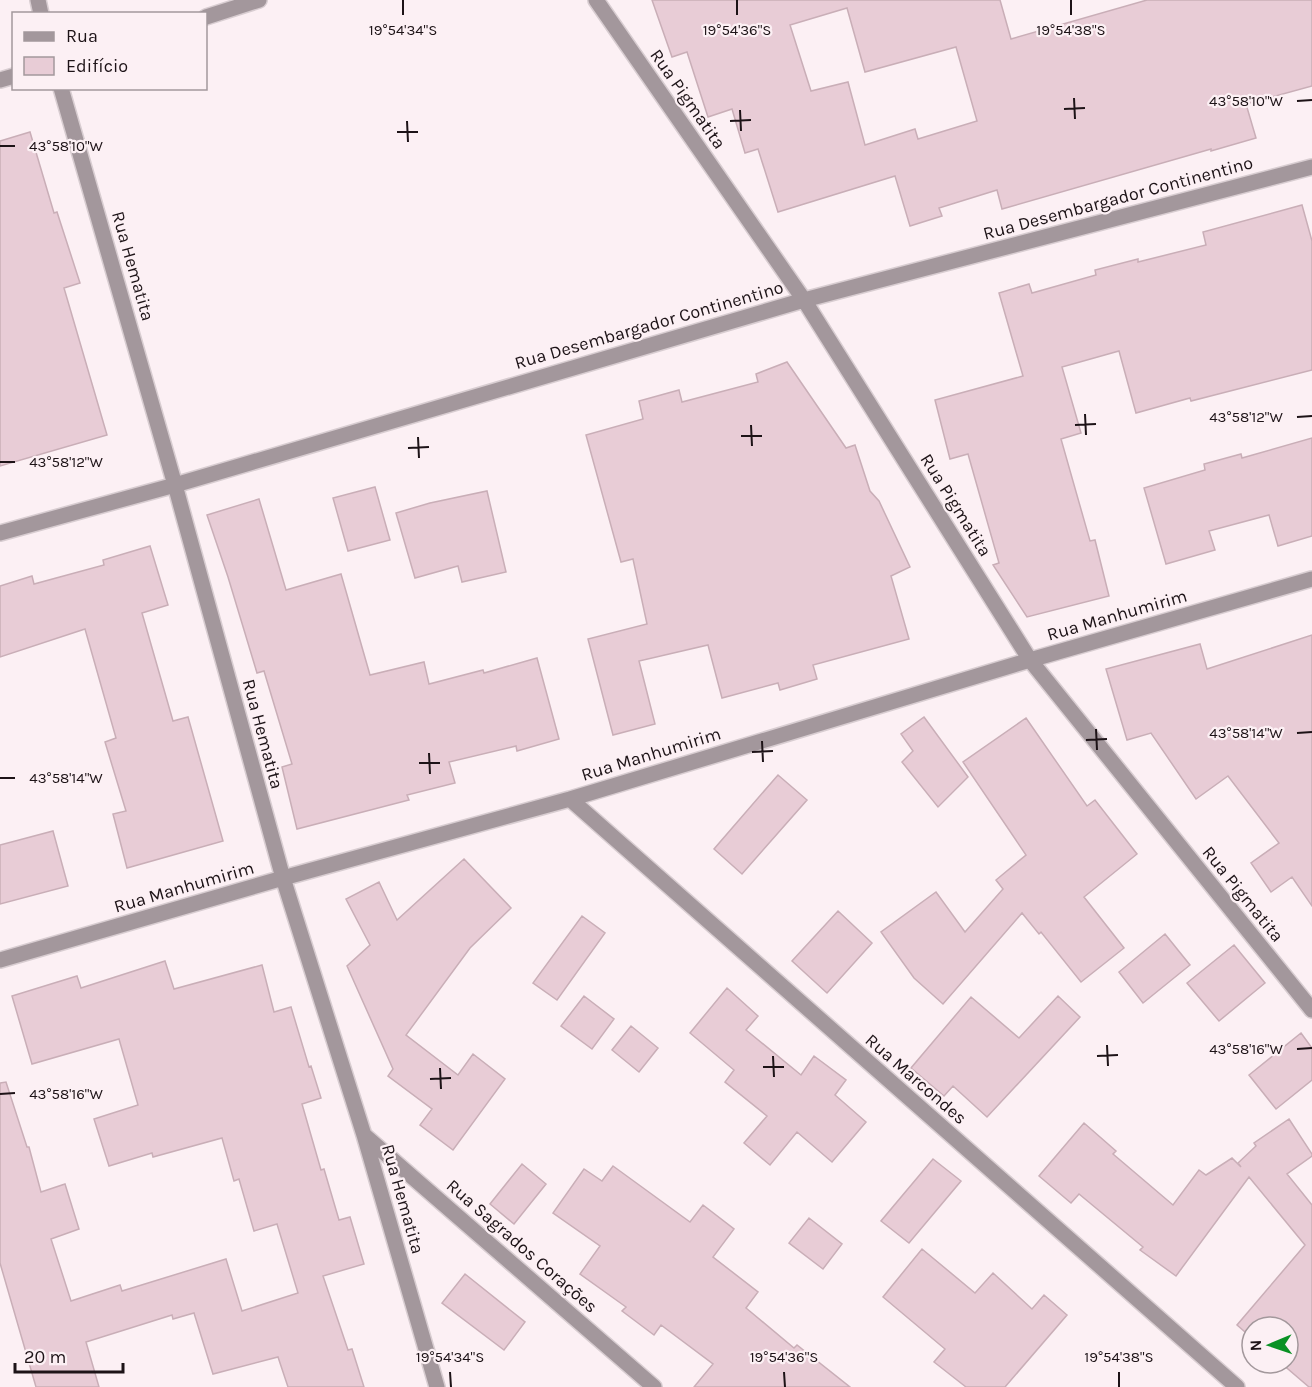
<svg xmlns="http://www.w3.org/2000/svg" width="1312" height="1387" font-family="Karla,sans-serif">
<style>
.building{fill:#e8ccd6;stroke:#c9aeb7;stroke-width:1.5;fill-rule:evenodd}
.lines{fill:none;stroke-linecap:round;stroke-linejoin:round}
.street-casing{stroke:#d8cdd1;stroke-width:18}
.street{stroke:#a3979c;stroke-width:15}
.ticks{fill:none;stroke:#1d1317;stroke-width:2}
.labels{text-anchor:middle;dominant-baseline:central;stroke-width:4.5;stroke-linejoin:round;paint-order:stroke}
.street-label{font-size:18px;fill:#1d1317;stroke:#fcf0f4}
.ticks-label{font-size:15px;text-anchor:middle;fill:#1d1317;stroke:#fcf0f4;stroke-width:4.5;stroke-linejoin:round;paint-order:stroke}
</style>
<rect width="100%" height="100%" fill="#fcf0f4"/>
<path class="building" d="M652,0H1000L1011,39L1147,0H1312V86L1246,104L1256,138L1211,151V149L1002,209L997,190L939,208L942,216L910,226L895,176L778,212L758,149L745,153L732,109L708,117L687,52L672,57ZM847,8L865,72L956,47L977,121L918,139L915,129L865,145L848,82L811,91L790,25Z
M30,132L54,213L57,212L80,283L64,288L107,435L0,466V141Z
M1302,205L1312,241V370L1191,401L1190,398L1136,413L1119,351L1062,367L1081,433L1061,439L1090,541L1095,540L1109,596L1027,617L993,565L999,563L968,454L950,459L935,400L1023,376L999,293L1029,284L1032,293L1096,275L1095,270L1138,259V262L1206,245L1203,232Z
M787,362L846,448L855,445L870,491L879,501L910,567L891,576L909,639L813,665L817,679L780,690L778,683L722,698L708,645L639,661L655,724L613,735L588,639L647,624L633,559L621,562L586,435L643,419L639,401L679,390L682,402L758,382L756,374Z
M1312,438V536L1278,546L1269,515L1209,531L1215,550L1166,564L1144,488L1205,470L1204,464L1241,454L1242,458Z
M375,487L390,540L348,551L333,498Z
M487,491L506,572L462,582L458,566L415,578L396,513L430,503Z
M259,499L286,590L341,574L370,675L424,662L429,684L483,670L484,673L537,658L559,739L517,751L516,746L449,762L455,783L407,795L409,800L297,829L282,767L292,764L264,671L257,673L228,577L207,515Z
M150,546L168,605L142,613L173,721L188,717L223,841L127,868L113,814L126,811L105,742L116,738L85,629L0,657V586L32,576L34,584L104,565L103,560Z
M1312,635V906L1292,877L1271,892L1251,863L1279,843L1228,776L1196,799L1151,733L1127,740L1106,669L1200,644L1207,669Z
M924,717L968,777L938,807L902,762L913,751L901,734Z
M1026,718L1087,806L1095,800L1137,854L1084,897L1124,948L1081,982L1041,932L1039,934L1022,913L943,1004L914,978L881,932L936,892L965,932L1003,889L996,880L1026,855L963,762Z
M778,775L807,800L742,874L714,849Z
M53,831L68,886L0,904V845Z
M464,859L511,908L470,948L406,1035L458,1075L473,1054L505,1079L453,1150L420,1125L432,1109L388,1076L393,1069L347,966L370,945L346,899L379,882L397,920Z
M838,911L872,943L827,993L792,961Z
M582,916L605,933L557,1000L533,983Z
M1165,934L1190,965L1143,1003L1119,972Z
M1234,945L1265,983L1219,1021L1187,983Z
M165,961L174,989L262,965L274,1012L291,1007L309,1067L311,1066L321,1098L302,1104L321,1170L324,1169L339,1220L350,1217L364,1264L323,1276L348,1350L352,1349L364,1387H288L278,1357L213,1374L194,1313L173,1319L172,1315L86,1342L99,1387H36L0,1263V1083L6,1082L27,1147H29L41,1192L65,1184L79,1229L51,1239L71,1301L120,1285L122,1291L226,1259L242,1311L298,1293L277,1224L254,1231L239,1179L234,1181L222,1138L153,1157L152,1153L109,1166L94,1119L138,1105L119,1039L32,1064L12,996L77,976L81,988Z
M727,988L758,1016L746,1030L801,1075L814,1056L846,1080L835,1095L866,1122L832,1162L797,1132L770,1165L744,1143L767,1116L725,1082L734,1070L690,1033Z
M584,996L614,1019L592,1049L561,1026Z
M1058,996L1080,1017L987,1117L953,1086L944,1096L911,1068L971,997L1019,1038Z
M631,1026L658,1048L639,1072L612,1050Z
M1301,1033L1312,1048V1080L1276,1109L1249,1075Z
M1289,1119L1312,1154V1156L1287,1174L1312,1205V1387H1309L1281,1363H1288V1327H1252V1338L1237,1325L1305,1245L1249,1177L1176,1276L1140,1250L1143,1247L1079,1194L1071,1203L1039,1176L1084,1123L1116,1151L1113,1154L1173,1205L1199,1170L1206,1175L1232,1158L1241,1167L1238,1163L1256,1146L1254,1143Z
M933,1159L961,1181L909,1243L881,1221Z
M522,1164L546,1184L514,1224L490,1204Z
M613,1166L690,1222L703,1205L734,1229L713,1257L758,1292L746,1308L794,1348L797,1345L850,1387H694L713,1364L661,1325L654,1335L622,1311L626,1307L580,1274L600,1246L553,1213L584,1169L602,1181Z
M809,1218L842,1244L823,1269L789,1243Z
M922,1249L975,1293L993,1273L1032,1309L1044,1295L1067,1315L1005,1387H966L934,1362L945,1349L883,1297Z
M465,1274L525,1322L504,1350L442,1303Z"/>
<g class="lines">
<defs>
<path id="street" d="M38,0L41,14
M596,0L804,300L1030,660L1312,1010
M206,17L259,0
M0,80L14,76
M61,88L175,485L283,878L364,1135L437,1387
M0,533L175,485L804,300L1312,167
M570,799L1237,1387
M0,960L283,878L570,799L1030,660L1312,579
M364,1135L654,1387"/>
</defs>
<use href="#street" class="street-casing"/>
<use href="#street" class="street"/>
</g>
<path class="ticks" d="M403,0V15M737,0V15M1071,0V15M1074,98L1075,119M1297,101L1312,100M1064,109L1085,108M740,110L741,131M407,121L408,142M730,121L751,120M397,132H418M0,146H15M1085,414L1086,435M1297,417L1312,416M751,425L752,446M1075,425L1096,424M741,436H762M418,437L419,458M408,448L429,447M0,462H15M1096,729L1097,750M1297,733L1312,732M1086,740L1107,739M762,741L763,762M752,752L773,751M429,753L430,774M419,763H440M0,778H15M1107,1045L1108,1066M1297,1049L1312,1048M773,1056L774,1077M1097,1056L1118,1055M763,1067H784M440,1068L441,1089M430,1079L451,1078M0,1094L15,1093M450,1372L451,1387M784,1372L785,1387M1119,1372V1387"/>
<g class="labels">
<g class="street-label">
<text transform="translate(688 99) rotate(55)">Rua Pigmatita</text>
<text transform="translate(1118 198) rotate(-15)">Rua Desembargador Continentino</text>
<text transform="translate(133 266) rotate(74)">Rua Hematita</text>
<text transform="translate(649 325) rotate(-16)">Rua Desembargador Continentino</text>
<text transform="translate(956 505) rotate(58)">Rua Pigmatita</text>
<text transform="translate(1117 615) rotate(-16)">Rua Manhumirim</text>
<text transform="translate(263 734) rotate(75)">Rua Hematita</text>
<text transform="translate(651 754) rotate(-17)">Rua Manhumirim</text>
<text transform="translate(184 887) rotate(-16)">Rua Manhumirim</text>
<text transform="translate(1243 894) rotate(51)">Rua Pigmatita</text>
<text transform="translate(916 1079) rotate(41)">Rua Marcondes</text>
<text transform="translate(403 1199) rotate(74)">Rua Hematita</text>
<text transform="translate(522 1246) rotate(41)">Rua Sagrados Corações</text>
</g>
</g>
<g class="ticks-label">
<text x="403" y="35">19°54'34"S</text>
<text x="737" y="35">19°54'36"S</text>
<text x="1071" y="35">19°54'38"S</text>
<text x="1246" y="106">43°58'10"W</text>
<text x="66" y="151">43°58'10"W</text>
<text x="1246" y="422">43°58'12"W</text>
<text x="66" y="467">43°58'12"W</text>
<text x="1246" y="738">43°58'14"W</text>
<text x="66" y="783">43°58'14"W</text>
<text x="1246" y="1054">43°58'16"W</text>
<text x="66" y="1099">43°58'16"W</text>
<text x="450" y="1362">19°54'34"S</text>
<text x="784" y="1362">19°54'36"S</text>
<text x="1119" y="1362">19°54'38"S</text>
</g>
<rect x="12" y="12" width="195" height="78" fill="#fcf0f4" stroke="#a3989c" stroke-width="1.5"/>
<rect x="24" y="32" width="30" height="9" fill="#a3979c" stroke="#a3989c" stroke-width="1.5"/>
<text x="66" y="42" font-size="18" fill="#1d1317">Rua</text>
<rect x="24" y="57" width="30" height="18" fill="#e8ccd6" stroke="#a3989c" stroke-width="1.5"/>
<text x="66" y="72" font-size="18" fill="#1d1317">Edifício</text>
<g transform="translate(1270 1345) rotate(268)"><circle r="28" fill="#fcf0f4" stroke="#a3989c" stroke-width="1.5"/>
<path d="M0-4.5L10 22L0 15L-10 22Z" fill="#099124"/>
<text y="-9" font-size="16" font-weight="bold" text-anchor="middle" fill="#1d1317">N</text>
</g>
<path d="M15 1363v9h108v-9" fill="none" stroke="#1d1317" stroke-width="3"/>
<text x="24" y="1363" font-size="18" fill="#1d1317" stroke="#fcf0f4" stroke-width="4.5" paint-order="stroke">20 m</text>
</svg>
